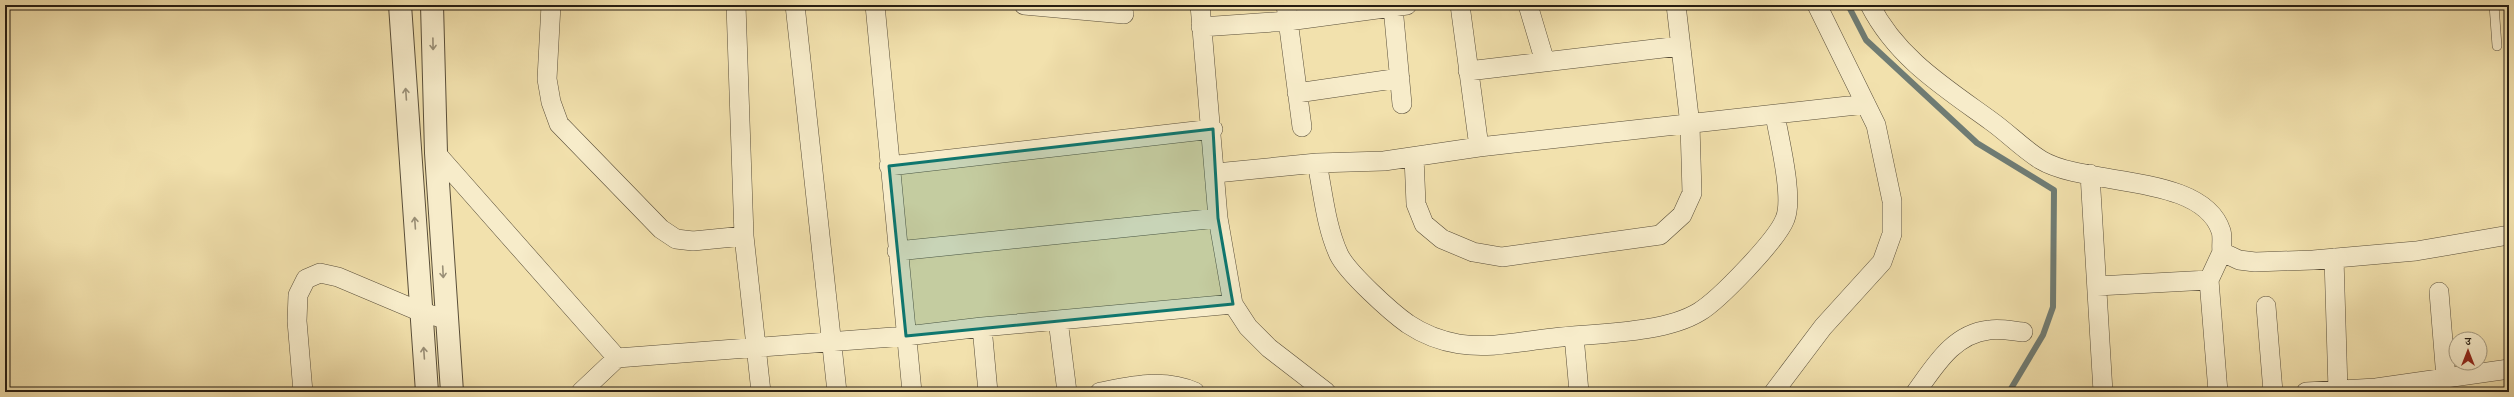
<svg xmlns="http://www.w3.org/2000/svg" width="2514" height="397" font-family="'IM FELL English','Noto Serif Devanagari',serif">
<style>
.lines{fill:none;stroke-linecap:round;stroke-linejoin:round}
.stream{stroke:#6f7c74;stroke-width:6}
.service-casing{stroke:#594e39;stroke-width:10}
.minor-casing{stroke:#594e39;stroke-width:20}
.tertiary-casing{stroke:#594e39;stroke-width:24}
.service{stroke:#f7ecca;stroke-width:9}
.minor{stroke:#f7ecca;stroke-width:19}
.tertiary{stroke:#f7ecca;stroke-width:22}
.oneway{stroke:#998f77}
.marked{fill:#0f766e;fill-opacity:0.2;stroke:#0f766e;stroke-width:3;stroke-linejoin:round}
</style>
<rect width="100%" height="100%" fill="#f2e1ad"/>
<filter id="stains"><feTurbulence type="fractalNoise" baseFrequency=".005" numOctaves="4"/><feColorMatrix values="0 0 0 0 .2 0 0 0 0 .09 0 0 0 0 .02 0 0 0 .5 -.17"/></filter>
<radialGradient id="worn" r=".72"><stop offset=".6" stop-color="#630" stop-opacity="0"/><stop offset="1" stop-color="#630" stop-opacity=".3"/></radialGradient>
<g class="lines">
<path class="stream" d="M1848,5L1866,40L1977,143L2054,190L2053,307L2043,335L2009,392"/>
<defs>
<path id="service" d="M2494,5L2497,46"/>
<path id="minor" d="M551,5L547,79L551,102L559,124L661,229L676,239L693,241L744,236
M736,5L744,236L761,392
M795,5L837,392
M875,5L912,392
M1024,5L1124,14
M1200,5L1218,218L1233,304L1248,327L1269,348L1326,392
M1286,5L1302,127
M1460,5L1479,147
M1528,5L1545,62
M1870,5C1897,58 1944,87 1991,121C2008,133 2023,149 2041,160C2086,187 2202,173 2221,231C2223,237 2221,246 2222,252L2239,260L2255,262L2313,260L2416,251L2509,235
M1393,7L1402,104
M1201,27L1288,21L1407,5
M1468,71L1680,46
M1297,93L1400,78
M436,153L617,358
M1414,157L1416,204L1424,224L1442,239L1473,252L1502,257L1660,235L1682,215L1692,193L1690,125L1676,5
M1317,163C1323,193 1326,227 1339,255C1348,273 1391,312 1408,324C1423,334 1441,341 1459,344C1491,349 1522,341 1553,338C1595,333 1663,334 1699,312C1719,300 1777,240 1785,219C1794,198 1779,138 1775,115
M889,166L1213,129
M1216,173L1317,163L1384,161L1479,147L1866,104
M2090,174L2103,392
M897,251L1218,218
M2334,258L2338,390
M2097,286L2209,280
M2439,292L2446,378
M2266,306L2273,392
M1058,320L1067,392
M982,327L988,392
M1574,336L1579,392
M303,392L297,321L298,295L306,279L320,273L338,277L421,312L446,319
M581,392L617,358L906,336L982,327L1233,304
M1100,392C1132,386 1164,378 1195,392
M1774,392L1823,327L1882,262L1892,234V201L1876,125L1817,5
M1916,392C1935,366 1953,334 1989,330C2000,328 2012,331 2023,332
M2218,392L2209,280L2222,252
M2306,392L2376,388L2509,369"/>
<path id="tertiary" d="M400,5L427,392
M432,5L436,153L452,392"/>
</defs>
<use href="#service" class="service-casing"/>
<use href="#minor" class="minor-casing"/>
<use href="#tertiary" class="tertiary-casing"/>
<use href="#service" class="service"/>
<use href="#minor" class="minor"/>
<use href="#tertiary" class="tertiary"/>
</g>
<defs><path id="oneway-shaft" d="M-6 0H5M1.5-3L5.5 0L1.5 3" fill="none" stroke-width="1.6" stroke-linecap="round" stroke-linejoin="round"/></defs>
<g class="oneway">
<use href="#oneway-shaft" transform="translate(433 44) rotate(89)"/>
<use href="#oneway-shaft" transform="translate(406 94) rotate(-94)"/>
<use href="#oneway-shaft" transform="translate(415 223) rotate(-94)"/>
<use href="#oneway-shaft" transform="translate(443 272) rotate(87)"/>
<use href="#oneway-shaft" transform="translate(424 353) rotate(-94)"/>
</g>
<path class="marked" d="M1213,129L1218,218L1233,304L906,336L889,166Z"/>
<rect width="2514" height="397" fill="none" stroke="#f2e1ad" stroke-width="20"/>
<rect x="6" y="6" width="2502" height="385" fill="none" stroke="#261d12" stroke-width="2"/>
<rect x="10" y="10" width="2494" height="377" fill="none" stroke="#261d12"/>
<g transform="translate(2468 351)"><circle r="19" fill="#f7ecca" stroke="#a39980"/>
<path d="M0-3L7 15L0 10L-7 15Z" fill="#8f2418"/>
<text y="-6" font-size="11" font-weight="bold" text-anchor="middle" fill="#261d12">उ</text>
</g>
<rect width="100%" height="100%" filter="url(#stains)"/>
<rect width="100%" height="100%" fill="url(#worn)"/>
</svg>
